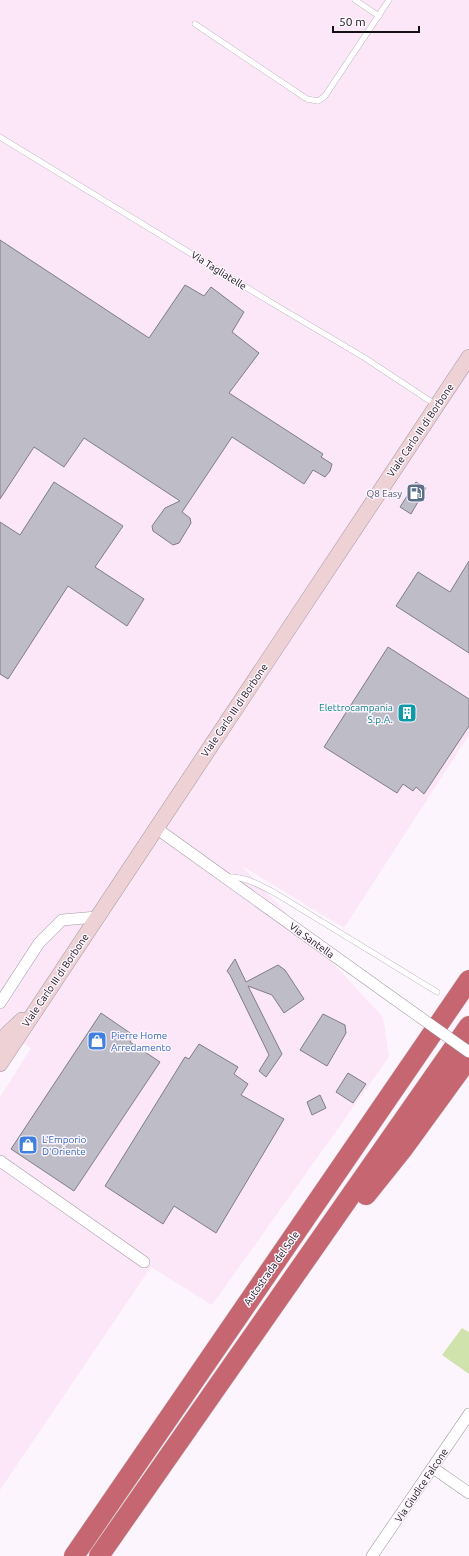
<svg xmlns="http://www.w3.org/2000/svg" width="469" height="1556" viewBox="0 0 469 1556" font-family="Ubuntu,sans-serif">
<rect width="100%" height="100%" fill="#fdf5fe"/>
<polygon fill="#fbe7f7" points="0,0 469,0 469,735 344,928 242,866 383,1017 389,1057 212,1305 151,1267 0,1490 0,1097 31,1048 0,1029"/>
<polygon fill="#d0e3ad" points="462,1328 469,1332 469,1374 442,1355"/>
<g fill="#bdbcc7" stroke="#7e7d86">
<polygon points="0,240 149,338 185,285 204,296 211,287 244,312 232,332 259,353 229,393 323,454 321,457 332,464 330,471 325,477 313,470 304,484 232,437 182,512 190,518 191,523 179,543 173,545 153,531 152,526 165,508 180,501 84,438 64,467 34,447 0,499"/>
<polygon points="54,482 123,526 95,567 144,599 127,626 68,586 8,679 0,674 0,522 20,535"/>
<polygon points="416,482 426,488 411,514 400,507"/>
<polygon points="469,561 469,653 396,606 418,572 450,592"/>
<polygon points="388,647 469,699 469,726 424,794 416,787 413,791 403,784 397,793 324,747"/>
<polygon points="235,959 246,982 278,965 285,970 304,999 284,1013 272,995 248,986 282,1054 266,1077 259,1071 269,1055 230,975 227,971"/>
<polygon points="101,1013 133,1035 130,1042 160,1062 74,1191 11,1149"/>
<polygon points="323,1014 345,1025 346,1033 327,1066 300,1050"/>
<polygon points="199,1044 238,1067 234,1074 248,1084 241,1095 284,1119 216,1233 174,1206 163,1224 105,1186 185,1057 189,1059"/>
<polygon points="348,1073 366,1084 353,1103 336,1092"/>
<polygon points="320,1095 326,1108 312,1115 307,1102"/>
</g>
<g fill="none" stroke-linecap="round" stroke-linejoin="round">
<defs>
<g id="lane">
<polyline points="355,0 379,16"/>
<polyline points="195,24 307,99 318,101 325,96 389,0"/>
<polyline points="0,137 272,303 365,358 436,405"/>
<path d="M227 877C245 876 259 885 275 893L437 992"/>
</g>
<g id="street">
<polyline points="156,828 393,998"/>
<polyline points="0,1003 39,943 62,920 97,917"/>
<polyline points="0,1161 144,1262"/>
<polyline points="433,1468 469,1493"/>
<polyline points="372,1556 469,1414"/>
</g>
<g id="secondary">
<polyline points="0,1043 8,1033 22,1020"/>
<polyline points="0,1064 469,357"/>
</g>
<g id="highway">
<polyline points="366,1195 402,1150 469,1058"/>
<polyline points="74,1556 469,980"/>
<polyline points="99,1556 469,1026"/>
</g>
</defs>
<use href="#lane" stroke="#a199a1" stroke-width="6"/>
<use href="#street" stroke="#a199a1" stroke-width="12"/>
<use href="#secondary" stroke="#a199a1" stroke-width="16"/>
<use href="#highway" stroke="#d5d4d5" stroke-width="21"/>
<use href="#lane" stroke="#fff" stroke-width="5.5"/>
<use href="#street" stroke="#fff" stroke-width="11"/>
<use href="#secondary" stroke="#eed1d4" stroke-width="15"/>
<use href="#highway" stroke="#c66670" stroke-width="20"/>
<defs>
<polyline id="street-bridge" points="393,998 469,1052"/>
</defs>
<use href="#street-bridge" stroke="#a199a1" stroke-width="12" stroke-linecap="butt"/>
<use href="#street-bridge" stroke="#fff" stroke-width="11"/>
</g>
<defs>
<symbol id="fuel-square" viewBox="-11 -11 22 22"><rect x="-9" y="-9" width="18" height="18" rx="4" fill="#5c6f8a" stroke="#fdf5fe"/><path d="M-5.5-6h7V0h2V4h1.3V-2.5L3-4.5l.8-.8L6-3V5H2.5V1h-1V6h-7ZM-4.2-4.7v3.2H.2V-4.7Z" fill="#fff"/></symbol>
<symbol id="building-square" viewBox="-11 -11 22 22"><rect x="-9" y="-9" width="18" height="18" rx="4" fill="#0f9aa8" stroke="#fdf5fe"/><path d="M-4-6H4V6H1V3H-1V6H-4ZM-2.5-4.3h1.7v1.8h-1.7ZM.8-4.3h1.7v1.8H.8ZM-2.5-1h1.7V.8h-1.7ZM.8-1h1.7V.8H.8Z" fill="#fff"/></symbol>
<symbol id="shop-square" viewBox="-11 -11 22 22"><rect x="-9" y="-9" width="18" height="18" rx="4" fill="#3f7fe0" stroke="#fdf5fe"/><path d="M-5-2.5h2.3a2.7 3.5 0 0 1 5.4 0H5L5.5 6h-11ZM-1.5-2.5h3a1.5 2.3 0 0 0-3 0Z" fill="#fff"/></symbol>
</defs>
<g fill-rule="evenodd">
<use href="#fuel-square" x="405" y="482" width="22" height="22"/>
<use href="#building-square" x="396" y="702" width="22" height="22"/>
<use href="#shop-square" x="86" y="1030" width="22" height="22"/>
<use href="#shop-square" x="17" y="1134" width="22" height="22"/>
</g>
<g text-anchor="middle" stroke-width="3" stroke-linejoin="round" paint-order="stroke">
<g font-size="10" fill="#151215" stroke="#fdf5fe">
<text transform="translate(219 270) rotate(32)" y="4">Via Tagliatelle</text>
<text transform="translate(420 430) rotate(-56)" y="4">Viale Carlo III di Borbone</text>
<text transform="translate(234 710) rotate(-56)" y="4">Viale Carlo III di Borbone</text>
<text transform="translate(312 940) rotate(36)" y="4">Via Santella</text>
<text transform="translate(55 980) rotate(-56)" y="4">Viale Carlo III di Borbone</text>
<text transform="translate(271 1268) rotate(-55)" y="4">Autostrada del Sole</text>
<text transform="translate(421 1485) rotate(-56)" y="4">Via Giudice Falcone</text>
</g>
<g font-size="10" fill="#4e5e75" stroke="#fdf5fe" text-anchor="end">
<text x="402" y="497">Q8 Easy</text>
</g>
<g font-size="10" fill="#0d838f" stroke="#fdf5fe" text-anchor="end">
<text x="393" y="711">Elettrocampania<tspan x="393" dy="12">S.p.A.</tspan></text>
</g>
<g font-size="10" fill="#366cbe" stroke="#fdf5fe" text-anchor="start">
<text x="111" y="1039">Pierre Home<tspan x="111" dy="12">Arredamento</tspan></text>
<text x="42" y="1143">L'Emporio<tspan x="42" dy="12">D'Oriente</tspan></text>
</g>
</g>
<path d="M333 26v6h86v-6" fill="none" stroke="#151215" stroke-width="2"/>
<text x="339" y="26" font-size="12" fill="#151215" stroke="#fdf5fe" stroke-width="3" paint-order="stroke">50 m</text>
</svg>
